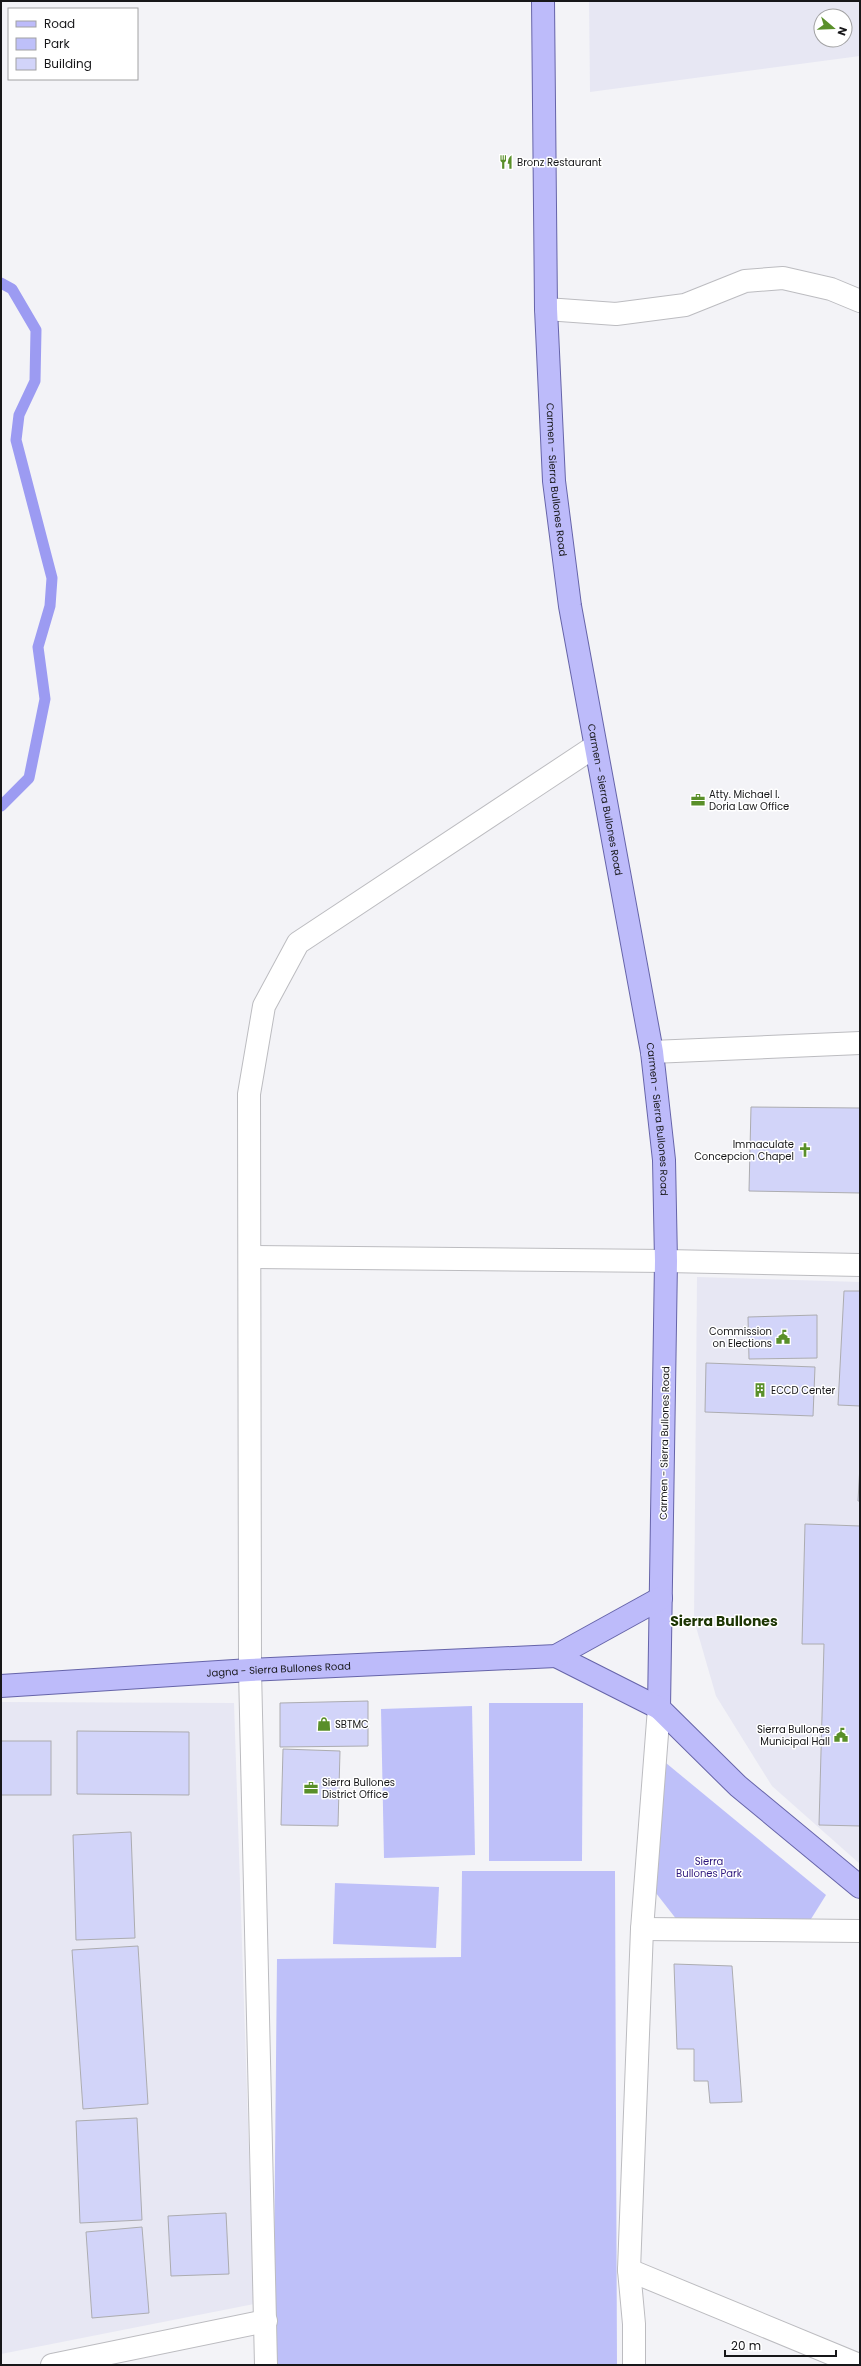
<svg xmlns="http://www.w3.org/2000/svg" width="861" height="2366" viewBox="0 0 861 2366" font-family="Poppins,sans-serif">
<rect width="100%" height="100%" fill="#f3f3f7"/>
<g fill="#e7e7f3" fill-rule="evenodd">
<path d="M589 1H860V56L590 92ZM821 16H845V40H821Z"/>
<polygon points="697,1277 860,1282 860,1864 772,1786 716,1696 694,1620"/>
<polygon points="1,1702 234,1703 254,2304 1,2354"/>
</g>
<g fill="#bec0f9">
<polygon points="489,1703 583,1703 582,1861 489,1861"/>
<polygon points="472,1706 475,1855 384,1858 381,1709"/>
<polygon points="666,1763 826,1895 811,1919 677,1920 652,1888"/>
<polygon points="462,1871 615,1871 617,2365 273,2365 277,1959 461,1957"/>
<polygon points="335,1883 439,1887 436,1948 333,1944"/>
</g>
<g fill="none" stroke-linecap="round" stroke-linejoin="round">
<polyline stroke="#9c9bf2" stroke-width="11" points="1,283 12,289 36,330 35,381 19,415 16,440 52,578 50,606 38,647 45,699 29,778 1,806"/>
</g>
<g fill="#d2d4f9" stroke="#acacb0">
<polygon points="751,1107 860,1108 860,1193 749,1191"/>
<polygon points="844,1291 860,1291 860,1406 838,1405"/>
<polygon points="817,1315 817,1358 749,1359 748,1317"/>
<polygon points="706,1363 815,1367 813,1416 705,1412"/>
<polygon points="860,1465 860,1501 858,1501"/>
<polygon points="805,1524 860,1526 860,1826 819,1825 824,1644 802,1644"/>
<polygon points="368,1701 368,1746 280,1747 280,1703"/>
<polygon points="77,1731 189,1732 189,1795 77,1794"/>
<rect x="1" y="1741" width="50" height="54"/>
<polygon points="283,1749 340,1751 338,1826 281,1825"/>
<polygon points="131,1832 135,1938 76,1940 73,1835"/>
<polygon points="138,1946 148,2104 83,2109 72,1950"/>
<polygon points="674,1964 732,1966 742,2102 710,2103 708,2081 694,2081 694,2049 677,2049"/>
<polygon points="137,2118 142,2220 80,2223 76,2121"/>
<polygon points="226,2213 229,2274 171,2276 168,2216"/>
<polygon points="142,2227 149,2313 92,2318 86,2232"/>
</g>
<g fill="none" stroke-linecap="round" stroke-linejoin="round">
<defs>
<g id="minor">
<polyline points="546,309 616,314 685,305 745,281 783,278 831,289 860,301"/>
<polyline points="652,1052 860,1043"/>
<polyline points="250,1257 666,1261 860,1265"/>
<polyline points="642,1929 860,1931"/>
<polyline points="629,2270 859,2365"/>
<polyline points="52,2365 266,2321"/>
<polyline points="266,2365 250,1670 249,1094 264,1006 298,943 594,747"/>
<polyline points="634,2365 634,2324 629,2270 642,1929 659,1708"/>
</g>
<g id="major">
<path id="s1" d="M543 1 546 309 554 481 570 606 652 1052 664 1160 666 1261 659 1708"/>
<polyline points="556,1656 659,1708 738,1786 860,1887"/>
<path id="s2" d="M1 1686 250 1670 556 1656 661 1598"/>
</g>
</defs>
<use href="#minor" stroke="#bcbcc0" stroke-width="24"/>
<use href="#major" stroke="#6664a9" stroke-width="24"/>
<use href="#minor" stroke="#fff" stroke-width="22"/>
<use href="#major" stroke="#bdbbfa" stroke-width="22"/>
</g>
<defs>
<symbol id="restaurant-bare" viewBox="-9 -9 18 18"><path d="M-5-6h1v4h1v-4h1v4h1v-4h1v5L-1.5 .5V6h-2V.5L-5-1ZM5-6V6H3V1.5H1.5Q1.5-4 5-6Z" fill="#598f29" stroke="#fff" stroke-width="2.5" paint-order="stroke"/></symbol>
<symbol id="office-bare" viewBox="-9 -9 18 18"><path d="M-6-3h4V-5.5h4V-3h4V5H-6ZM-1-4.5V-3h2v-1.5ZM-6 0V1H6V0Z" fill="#598f29" stroke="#fff" stroke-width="2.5" paint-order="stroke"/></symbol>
<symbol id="church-bare" viewBox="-9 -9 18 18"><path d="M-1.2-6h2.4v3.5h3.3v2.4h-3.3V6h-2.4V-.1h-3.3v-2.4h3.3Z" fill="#598f29" stroke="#fff" stroke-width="2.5" paint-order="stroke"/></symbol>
<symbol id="civic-bare" viewBox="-9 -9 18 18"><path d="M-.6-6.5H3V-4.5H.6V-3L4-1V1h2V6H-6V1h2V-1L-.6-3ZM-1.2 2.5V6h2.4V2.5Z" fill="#598f29" stroke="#fff" stroke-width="2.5" paint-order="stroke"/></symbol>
<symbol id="building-bare" viewBox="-9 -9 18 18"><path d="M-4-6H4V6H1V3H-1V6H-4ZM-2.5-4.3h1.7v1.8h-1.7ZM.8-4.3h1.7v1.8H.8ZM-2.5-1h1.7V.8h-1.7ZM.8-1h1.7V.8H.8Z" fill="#598f29" stroke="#fff" stroke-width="2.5" paint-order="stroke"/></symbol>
<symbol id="shop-bare" viewBox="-9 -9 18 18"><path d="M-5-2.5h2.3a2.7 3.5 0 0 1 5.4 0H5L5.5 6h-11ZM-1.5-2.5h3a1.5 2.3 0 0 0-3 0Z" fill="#598f29" stroke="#fff" stroke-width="2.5" paint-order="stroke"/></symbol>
</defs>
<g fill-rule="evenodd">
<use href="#restaurant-bare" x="496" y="152" width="20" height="20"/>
<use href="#office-bare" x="688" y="790" width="20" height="20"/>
<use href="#church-bare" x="795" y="1140" width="20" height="20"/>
<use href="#civic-bare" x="773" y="1327" width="20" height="20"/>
<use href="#building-bare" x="750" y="1380" width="20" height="20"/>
<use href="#shop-bare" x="314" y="1714" width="20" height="20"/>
<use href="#civic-bare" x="831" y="1725" width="20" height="20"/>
<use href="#office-bare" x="301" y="1778" width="20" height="20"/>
</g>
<g text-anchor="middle" stroke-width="3" stroke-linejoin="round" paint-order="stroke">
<g font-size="10" fill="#171719" stroke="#fff" text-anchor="start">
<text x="517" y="166">Bronz Restaurant</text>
<text x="709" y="798">Atty. Michael I.<tspan x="709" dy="12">Doria Law Office</tspan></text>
<text x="794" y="1148" text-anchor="end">Immaculate<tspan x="794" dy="12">Concepcion Chapel</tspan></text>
<text x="772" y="1335" text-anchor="end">Commission<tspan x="772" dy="12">on Elections</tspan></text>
<text x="771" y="1394">ECCD Center</text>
<text x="335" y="1728">SBTMC</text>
<text x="830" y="1733" text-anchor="end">Sierra Bullones<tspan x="830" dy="12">Municipal Hall</tspan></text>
<text x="322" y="1786">Sierra Bullones<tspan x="322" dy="12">District Office</tspan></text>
</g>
<g font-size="10" fill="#171719" stroke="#fff">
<text dy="4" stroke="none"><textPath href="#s1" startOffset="479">Carmen - Sierra Bullones Road</textPath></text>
<text dy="4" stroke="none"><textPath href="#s1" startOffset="803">Carmen - Sierra Bullones Road</textPath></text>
<text dy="4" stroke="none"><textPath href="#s1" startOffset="1127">Carmen - Sierra Bullones Road</textPath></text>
<text transform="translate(664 1443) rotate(-89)" y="4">Carmen - Sierra Bullones Road</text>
<text dy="4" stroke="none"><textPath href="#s2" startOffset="278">Jagna - Sierra Bullones Road</textPath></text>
</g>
<g font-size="10" fill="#2f197d" stroke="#fff">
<text x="709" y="1865">Sierra<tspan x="709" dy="12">Bullones Park</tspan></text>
</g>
<g font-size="14" font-weight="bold" fill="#1c3503" stroke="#fff">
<text x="724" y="1626">Sierra Bullones</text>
</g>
</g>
<rect width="861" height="2366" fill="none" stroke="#171719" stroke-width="4"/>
<rect x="8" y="8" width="130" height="72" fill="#ffffff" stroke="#a2a2a3"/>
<rect x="16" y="21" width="20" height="6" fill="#bdbbfa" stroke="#a2a2a3"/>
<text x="44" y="28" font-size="12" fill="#171719">Road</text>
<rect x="16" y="38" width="20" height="12" fill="#bec0f9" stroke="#a2a2a3"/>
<text x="44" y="48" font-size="12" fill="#171719">Park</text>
<rect x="16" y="58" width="20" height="12" fill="#d2d4f9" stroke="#a2a2a3"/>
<text x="44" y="68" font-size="12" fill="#171719">Building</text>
<g transform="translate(833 28) rotate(109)"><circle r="19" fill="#ffffff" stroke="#a2a2a3"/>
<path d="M0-3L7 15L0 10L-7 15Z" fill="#598f29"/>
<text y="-6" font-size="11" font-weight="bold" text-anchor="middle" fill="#171719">N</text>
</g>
<path d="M725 2350v6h111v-6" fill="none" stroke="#171719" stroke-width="2"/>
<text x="731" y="2350" font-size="12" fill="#171719" stroke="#ffffff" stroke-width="3" paint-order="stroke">20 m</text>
</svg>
